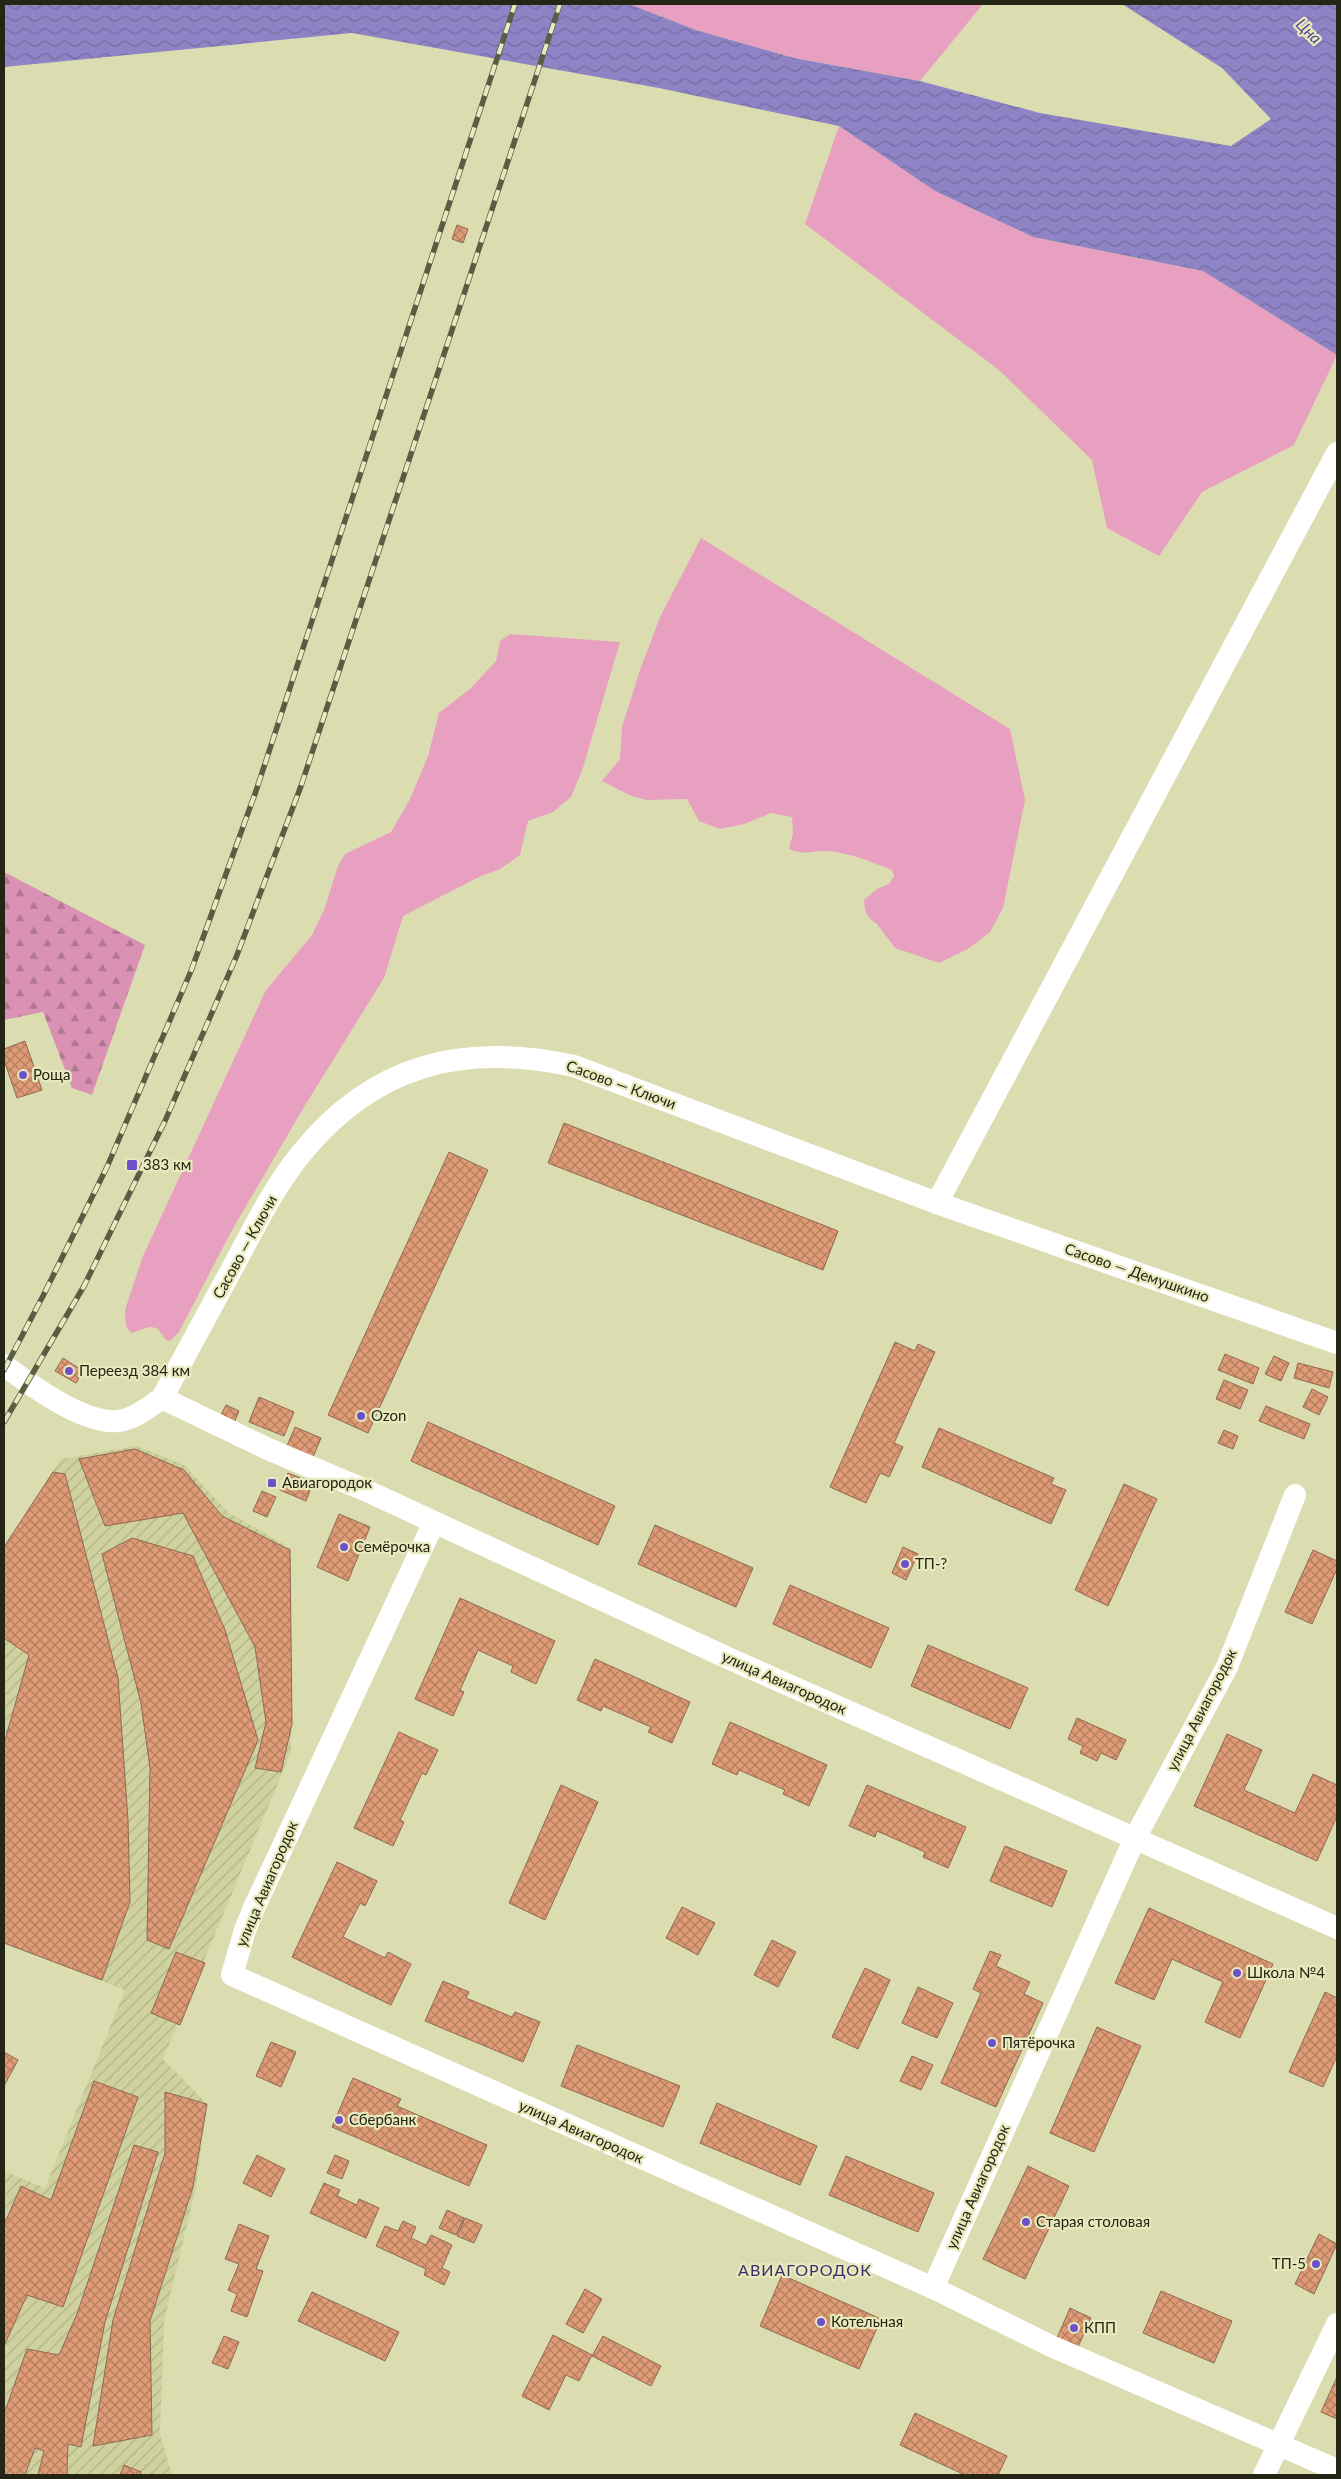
<svg xmlns="http://www.w3.org/2000/svg" width="1341" height="2479" viewBox="0 0 1341 2479" font-family="Lato,sans-serif">
<defs>
<pattern id="industrial-furrows" width="10" height="10" patternUnits="userSpaceOnUse" patternTransform="scale(1.25)"><rect width="10" height="10" fill="#cfd19e"/><path d="M-1 1l2-2M0 10L10 0M9 11l2-2" fill="none" stroke="#b2b387"/></pattern>
<pattern id="forest-firs" width="22" height="20" patternUnits="userSpaceOnUse" patternTransform="scale(1.25)"><rect width="22" height="20" fill="#da92b4"/><path d="M5 1l3.5 6h-7zM16 11l3.5 6h-7z" fill="#b17791"/></pattern>
<pattern id="water-waves" width="16" height="10" patternUnits="userSpaceOnUse" patternTransform="scale(1.25)"><rect width="16" height="10" fill="#8e84c5"/><path d="M0 5q4-4 8 0t8 0" fill="none" stroke="#746c9f"/></pattern>
<pattern id="building-cross-hatch" width="8" height="8" patternUnits="userSpaceOnUse" patternTransform="scale(1.25)"><rect width="8" height="8" fill="#de9b75"/><path d="M0 0l8 8M0 8l8-8" fill="none" stroke="#b47e5f"/></pattern>
</defs>
<rect width="100%" height="100%" fill="#dbddb1"/>
<polygon fill="url(#industrial-furrows)" points="136,1446 184,1465 228,1512 291,1549 291,1752 163,2059 207,2104 196,2187 164,2321 160,2434 172,2475 4,2475 4,2171 45,2188 125,1990 4,1943 4,1547 61,1459"/>
<g fill="#e8a0c1">
<polygon points="629,4 983,4 920,81 794,58 696,30"/>
<polygon points="839,126 935,191 1033,237 1203,271 1337,355 1294,445 1202,492 1159,556 1107,528 1092,460 999,370 805,224"/>
<path d="M701 538 1010 729 1025 800 1003 908 990 932 968 949 939 963 895 948 877 924 869 918 865 910 864 900 877 889 889 884 894 876 892 870C872 862 850 853 828 851 811 850 806 856 789 849L793 833 792 817 771 813 744 824 720 829 699 821 687 799 646 800 629 795 602 781 620 759 622 727 640 670 660 617Z"/>
<polygon points="510,634 620,642 582,771 571,797 553,812 528,821 520,855 500,869 479,877 403,916 384,978 304,1107 232,1230 179,1332 170,1341 166,1340 157,1328 149,1327 131,1333 126,1326 125,1310 143,1256 266,990 312,935 324,910 338,866 345,854 391,832 410,799 428,756 439,713 471,688 496,661 500,641"/>
</g>
<polygon fill="url(#forest-firs)" points="4,872 145,945 92,1095 72,1088 43,1012 4,1020"/>
<polygon fill="url(#water-waves)" points="4,4 629,4 696,30 794,58 920,81 1040,113 1231,146 1271,119 1222,68 1122,4 1337,4 1337,355 1203,271 1033,237 935,191 839,126 659,88 352,33 4,67"/>
<g fill="url(#building-cross-hatch)" stroke="#8f6954">
<polygon points="457,225 468,229 463,243 452,239"/>
<polygon points="25,1041 42,1090 17,1098 4,1060 4,1049"/>
<polygon points="564,1123 838,1231 823,1270 548,1163"/>
<polygon points="449,1152 488,1170 368,1433 328,1415"/>
<polygon points="895,1342 915,1351 918,1344 935,1352 894,1443 903,1447 889,1477 880,1473 866,1503 830,1487"/>
<polygon points="1225,1354 1259,1368 1253,1384 1218,1370"/>
<polygon points="1274,1356 1289,1363 1281,1381 1265,1374"/>
<polygon points="63,1358 83,1371 76,1383 55,1371"/>
<polygon points="1298,1363 1333,1372 1329,1388 1294,1378"/>
<polygon points="1224,1380 1248,1390 1240,1409 1216,1399"/>
<polygon points="1312,1389 1328,1397 1319,1415 1303,1407"/>
<polygon points="259,1397 294,1412 284,1436 249,1422"/>
<polygon points="226,1405 239,1411 234,1423 220,1417"/>
<polygon points="1266,1406 1310,1424 1304,1439 1259,1421"/>
<polygon points="428,1422 615,1506 598,1545 411,1461"/>
<polygon points="295,1427 321,1438 313,1457 287,1446"/>
<polygon points="939,1428 1054,1478 1051,1484 1066,1490 1051,1524 922,1467"/>
<polygon points="1224,1430 1238,1436 1233,1449 1218,1443"/>
<polygon points="135,1449 184,1470 222,1516 290,1550 292,1724 281,1772 255,1768 266,1722 255,1647 183,1513 105,1526 79,1459"/>
<polygon points="53,1472 65,1474 118,1678 128,1820 130,1902 102,1980 4,1943 4,1744 29,1655 4,1638 4,1547"/>
<polygon points="288,1473 313,1483 306,1501 280,1490"/>
<polygon points="1124,1484 1157,1499 1108,1606 1075,1590"/>
<polygon points="262,1491 276,1497 267,1517 253,1511"/>
<polygon points="339,1514 370,1527 348,1581 317,1567"/>
<polygon points="655,1525 753,1568 736,1607 638,1564"/>
<polygon points="132,1538 193,1556 225,1630 258,1740 169,1949 147,1940 150,1768 141,1703 102,1554"/>
<polygon points="903,1547 918,1554 906,1580 892,1573"/>
<polygon points="1313,1550 1337,1561 1337,1569 1312,1624 1285,1612"/>
<polygon points="790,1585 889,1628 871,1668 773,1624"/>
<polygon points="460,1598 555,1641 536,1684 511,1672 513,1666 478,1650 460,1690 464,1692 453,1716 415,1699"/>
<polygon points="928,1645 1028,1688 1010,1729 911,1686"/>
<polygon points="595,1659 690,1702 672,1743 648,1732 651,1727 603,1706 601,1711 577,1700"/>
<polygon points="1077,1718 1126,1740 1116,1760 1101,1753 1097,1761 1080,1753 1083,1746 1068,1739"/>
<polygon points="730,1722 827,1765 809,1806 783,1794 785,1790 739,1770 737,1775 712,1764"/>
<polygon points="399,1732 438,1750 426,1775 422,1773 400,1820 404,1822 393,1846 354,1828"/>
<polygon points="1227,1734 1262,1750 1244,1790 1295,1813 1313,1774 1337,1785 1337,1816 1317,1861 1194,1806"/>
<polygon points="561,1785 598,1802 545,1920 509,1903"/>
<polygon points="867,1785 966,1827 948,1868 923,1857 925,1852 877,1831 875,1837 849,1826"/>
<polygon points="1005,1846 1067,1871 1052,1907 990,1881"/>
<polygon points="337,1862 377,1881 365,1906 360,1903 343,1937 385,1958 388,1952 411,1964 391,2005 292,1957"/>
<polygon points="682,1907 715,1923 698,1955 666,1938"/>
<polygon points="1149,1908 1273,1964 1240,2038 1205,2022 1223,1982 1172,1959 1154,2000 1115,1983"/>
<polygon points="772,1940 796,1952 778,1987 754,1975"/>
<polygon points="990,1951 1001,1955 996,1966 1030,1982 1024,1994 1043,2003 996,2107 941,2083 981,1993 973,1989"/>
<polygon points="176,1952 205,1963 180,2025 151,2013"/>
<polygon points="865,1968 890,1980 858,2049 832,2037"/>
<polygon points="443,1981 469,1992 466,1998 512,2017 515,2012 540,2022 523,2062 425,2021"/>
<polygon points="918,1987 953,2003 937,2038 902,2023"/>
<polygon points="1325,1992 1337,1998 1337,2056 1323,2087 1289,2072"/>
<polygon points="1097,2027 1141,2046 1094,2152 1050,2133"/>
<polygon points="271,2042 296,2052 281,2087 256,2076"/>
<polygon points="577,2045 680,2086 663,2127 561,2086"/>
<polygon points="4,2052 18,2060 4,2086"/>
<polygon points="912,2056 933,2065 921,2090 900,2081"/>
<polygon points="353,2078 401,2099 397,2106 487,2145 469,2186 332,2127"/>
<polygon points="94,2081 138,2097 63,2307 27,2295 4,2346 4,2225 21,2186 51,2200"/>
<polygon points="165,2092 207,2104 193,2187 150,2321 152,2435 93,2446 113,2320 165,2153"/>
<polygon points="717,2103 817,2146 800,2185 700,2143"/>
<polygon points="134,2145 158,2152 105,2322 81,2447 68,2444 67,2475 38,2475 44,2451 35,2448 25,2475 4,2475 4,2414 27,2349 59,2355 77,2314"/>
<polygon points="257,2155 285,2169 271,2197 243,2183"/>
<polygon points="335,2155 349,2161 342,2179 327,2173"/>
<polygon points="846,2156 934,2193 918,2232 829,2195"/>
<polygon points="1028,2166 1069,2186 1025,2279 983,2259"/>
<polygon points="324,2183 340,2190 337,2196 357,2205 359,2199 379,2208 366,2238 310,2213"/>
<polygon points="447,2210 464,2218 456,2235 439,2228"/>
<polygon points="465,2218 482,2225 474,2243 457,2236"/>
<polygon points="403,2221 416,2227 411,2238 426,2245 431,2235 452,2245 442,2268 450,2272 444,2285 424,2275 426,2269 376,2246 385,2226 398,2231"/>
<polygon points="239,2224 269,2236 256,2269 263,2271 247,2317 231,2311 237,2294 228,2290 239,2264 225,2259"/>
<polygon points="1319,2234 1337,2244 1314,2294 1295,2284"/>
<polygon points="782,2275 881,2319 859,2369 760,2326"/>
<polygon points="585,2289 602,2299 583,2333 566,2324"/>
<polygon points="1161,2291 1232,2321 1214,2363 1143,2333"/>
<polygon points="312,2292 399,2332 385,2361 298,2321"/>
<polygon points="1070,2308 1091,2318 1078,2347 1057,2338"/>
<polygon points="553,2335 592,2355 579,2381 566,2375 549,2410 522,2396"/>
<polygon points="224,2336 239,2342 228,2369 212,2363"/>
<polygon points="603,2336 661,2366 651,2386 592,2356"/>
<polygon points="1337,2377 1337,2419 1321,2412"/>
<polygon points="915,2413 1007,2456 998,2475 965,2475 900,2445"/>
<polygon points="124,2465 141,2472 140,2475 120,2475"/>
</g>
<g fill="none" stroke-linecap="round" stroke-linejoin="round">
<g stroke="#fff" stroke-width="22">
<polyline points="937,1203 1337,453"/>
<path d="M4 1365C30 1385 83 1424 118 1421 135 1419 149 1407 162 1398 186 1354 210 1309 234 1265 254 1228 274 1187 300 1155 373 1064 463 1042 574 1066L937 1203 1337 1343"/>
<polyline points="162,1398 268,1449 365,1490 434,1522 254,1908 245,1930 232,1975 933,2288 1051,2346 1337,2470"/>
<polyline points="434,1522 730,1659 1337,1928"/>
<polyline points="933,2288 1135,1838 1227,1667 1295,1495"/>
<polyline points="1264,2475 1337,2324"/>
</g>
<defs>
<g id="rail">
<polyline points="4,1370 43,1296 107,1167 191,971 256,791 515,4"/>
<polyline points="4,1422 84,1286 165,1121 237,955 301,786 560,4"/>
</g>
</defs>
<use href="#rail" stroke="#5a5c43" stroke-width="5.5"/>
<use href="#rail" stroke="#e8eabe" stroke-width="4" stroke-dasharray="11" stroke-linecap="butt"/>
</g>
<g fill="#6d50c9" stroke="#e8eabe" stroke-width="2">
<circle cx="23" cy="1075" r="5"/>
<rect x="126" y="1159" width="12" height="12" rx="2.5"/>
<circle cx="69" cy="1371" r="5"/>
<circle cx="361" cy="1416" r="5"/>
<rect x="267" y="1478" width="10" height="10" rx="2.5"/>
<circle cx="344" cy="1547" r="5"/>
<circle cx="905" cy="1564" r="5"/>
<circle cx="1237" cy="1973" r="5"/>
<circle cx="992" cy="2043" r="5"/>
<circle cx="339" cy="2120" r="5"/>
<circle cx="1026" cy="2222" r="5"/>
<circle cx="1316" cy="2264" r="5"/>
<circle cx="821" cy="2322" r="5"/>
<circle cx="1074" cy="2328" r="5"/>
</g>
<g text-anchor="middle" stroke-width="4.5" stroke-linejoin="round" paint-order="stroke">
<g font-size="15" fill="#242514" stroke="#e8eabe" text-anchor="start">
<text x="33" y="1080">Роща</text>
<text x="143" y="1170">383 км</text>
<text x="79" y="1376">Переезд 384 км</text>
<text x="371" y="1421">Ozon</text>
<text x="282" y="1488">Авиагородок</text>
<text x="354" y="1552">Семёрочка</text>
<text x="915" y="1569">ТП-?</text>
<text x="1247" y="1978">Школа №4</text>
<text x="1002" y="2048">Пятёрочка</text>
<text x="349" y="2125">Сбербанк</text>
<text x="1036" y="2227">Старая столовая</text>
<text x="1306" y="2269" text-anchor="end">ТП-5</text>
<text x="831" y="2327">Котельная</text>
<text x="1084" y="2333">КПП</text>
</g>
<g font-size="15" fill="#242514" stroke="#e8eabe">
<text transform="translate(621 1085) rotate(20)" y="5">Сасово — Ключи</text>
<text transform="translate(245 1247) rotate(-61)" y="5">Сасово — Ключи</text>
<text transform="translate(1137 1273) rotate(19)" y="5">Сасово — Демушкино</text>
<text transform="translate(784 1683) rotate(24)" y="5">улица Авиагородок</text>
<text transform="translate(1202 1710) rotate(-63)" y="5">улица Авиагородок</text>
<text transform="translate(267 1884) rotate(-67)" y="5">улица Авиагородок</text>
<text transform="translate(581 2132) rotate(24)" y="5">улица Авиагородок</text>
<text transform="translate(978 2187) rotate(-66)" y="5">улица Авиагородок</text>
</g>
<g font-size="16" font-style="italic" fill="#564696" stroke="#e8eabe">
<text transform="translate(1309 31) rotate(44)" y="6">Цна</text>
</g>
<g font-size="16" letter-spacing="1" fill="#3b2e6a" stroke="#e8eabe">
<text x="805" y="2276">АВИАГОРОДОК</text>
</g>
</g>
<rect width="1341" height="2479" fill="none" stroke="#242514" stroke-width="10"/>
</svg>
